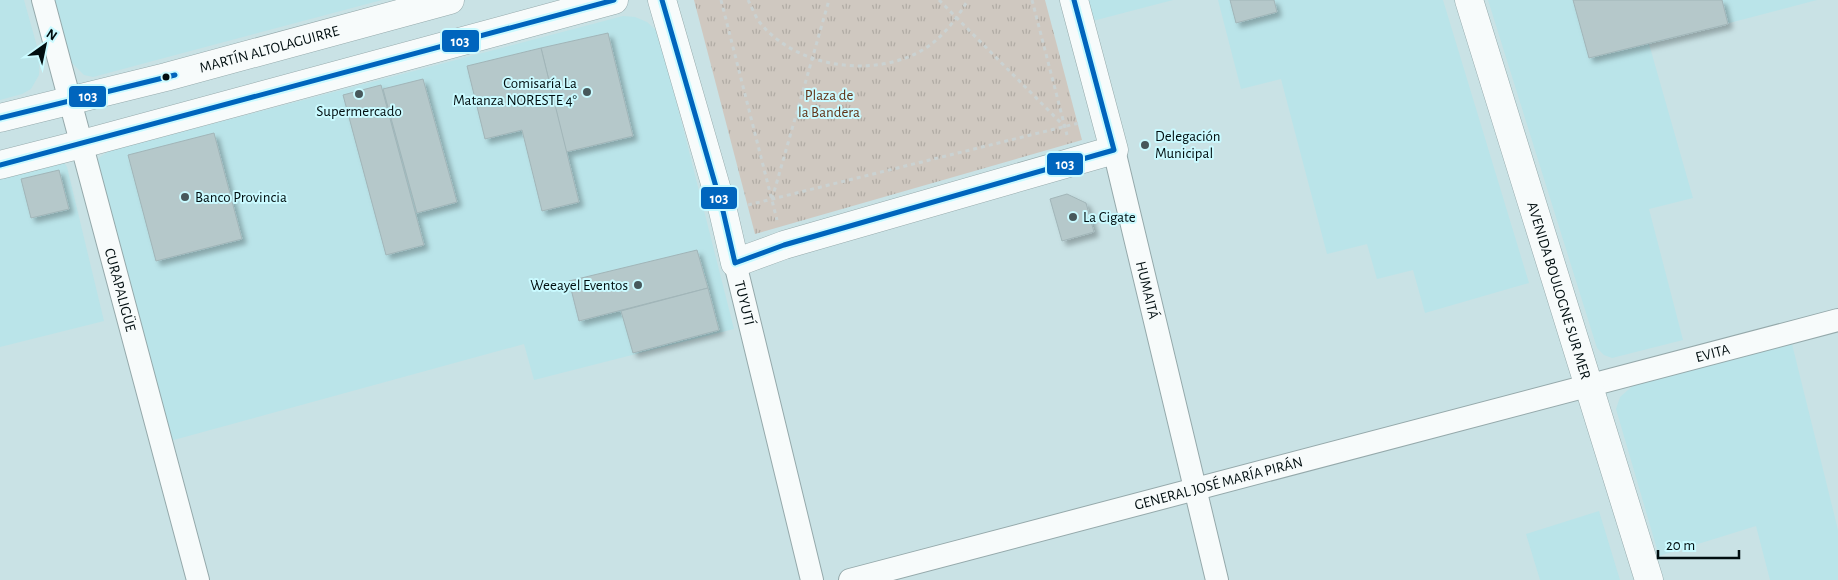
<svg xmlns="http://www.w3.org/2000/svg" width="1838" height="580" viewBox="0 0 1838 580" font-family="'Alegreya Sans',sans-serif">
<defs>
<pattern id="park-tufts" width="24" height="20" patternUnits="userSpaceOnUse" patternTransform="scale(1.25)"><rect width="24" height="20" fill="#cfc8c0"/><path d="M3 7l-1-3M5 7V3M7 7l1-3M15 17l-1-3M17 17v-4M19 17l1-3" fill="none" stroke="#b0aba4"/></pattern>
<filter id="shadow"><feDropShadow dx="4.5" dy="4.5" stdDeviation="2.5" flood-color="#0004"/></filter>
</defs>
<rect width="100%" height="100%" fill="#c9e2e5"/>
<g fill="#bae4e9">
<polygon points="0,0 24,0 40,57 39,75 31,89 22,94 0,100"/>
<polygon points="51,0 382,0 93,77 84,75 66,57"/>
<polygon points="1079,0 1173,0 1085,23"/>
<polygon points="1218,0 1443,0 1529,283 1425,313 1413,270 1377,279 1367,244 1327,254 1281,79 1241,89"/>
<polygon points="1488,0 1817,0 1649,44 1693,198 1649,209 1683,340 1612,358 1604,355 1597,348"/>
<polygon points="623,16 635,17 647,22 659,33 734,329 534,380 524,344 170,441 96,162 100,157 109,151"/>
<polygon points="63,161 67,167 104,321 0,347 0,172"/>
<polygon points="1791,340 1838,530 1838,580 1770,580 1756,526 1659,556 1616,409 1620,397 1637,382"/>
<polygon points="1599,511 1620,580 1540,580 1526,534"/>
</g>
<polygon fill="url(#park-tufts)" points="694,0 1045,0 1082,140 755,234"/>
<g fill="#b5c8ca" stroke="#a1b5b8" filter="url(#shadow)">
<polygon points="1230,0 1274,0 1277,12 1236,23"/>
<polygon points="1573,0 1722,0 1728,24 1589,58"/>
<polygon points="608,33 633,136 566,152 541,48"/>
<polygon points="541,48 579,202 542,211 522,130 485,139 467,66"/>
<polygon points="423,79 457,202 417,213 383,89"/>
<polygon points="381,85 424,245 386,255 343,95"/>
<polygon points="214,133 242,239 156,261 128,155"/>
<polygon points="59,170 69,209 31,218 21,179"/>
<polygon points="1067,194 1086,203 1094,232 1062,241 1050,199"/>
<polygon points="697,250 708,288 579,321 569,281"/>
<polygon points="708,288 719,330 633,353 621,311"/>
</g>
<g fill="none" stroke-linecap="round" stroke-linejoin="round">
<defs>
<g id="minor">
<path id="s1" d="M43 0 198 580"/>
<path id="s2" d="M1114 150 1217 580"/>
<path id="s3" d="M735 263 812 580"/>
<path id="s4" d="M850 580 1838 320"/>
</g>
<g id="tertiary">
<polyline points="662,0 723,211 735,263 784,245 1114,150 1074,0"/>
<path id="s5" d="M0 118 166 77 450 0"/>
<polyline points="0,165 82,144 614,0"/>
</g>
<g id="secondary">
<path id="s6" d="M1469 0 1649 580"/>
</g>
</defs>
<use href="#minor" stroke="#95a9ab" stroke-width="24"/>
<use href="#tertiary" stroke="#95a9ab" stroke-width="29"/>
<use href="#secondary" stroke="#95a9ab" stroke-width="29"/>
<g stroke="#cad2d2" stroke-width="3" stroke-dasharray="4 4" stroke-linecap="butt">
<polyline points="721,0 777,220"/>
<path d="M748 0C752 7 755 17 761 24 797 67 870 78 919 52 940 41 956 20 968 0"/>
<polyline points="939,0 1065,127"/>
<polyline points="1032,0 1067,135"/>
<polyline points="772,199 829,0"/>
<polyline points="748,205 1079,123"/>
</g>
<use href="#minor" stroke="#f7fbfb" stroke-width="22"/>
<use href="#tertiary" stroke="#f7fbfb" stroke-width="28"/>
<use href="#secondary" stroke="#f7fbfb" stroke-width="28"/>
<defs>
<g id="bus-1">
<polyline points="662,0 723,211 735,263 784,245 1114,150 1074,0"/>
<polyline points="0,118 175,75"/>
<polyline points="0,165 614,0"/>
</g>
</defs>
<use href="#bus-1" stroke="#cafaff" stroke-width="9"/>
<use href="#bus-1" stroke="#0065bd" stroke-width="5"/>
</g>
<circle fill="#010e10" stroke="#cafaff" stroke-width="2" cx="166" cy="77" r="4.5"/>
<g fill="#47585b" stroke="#cafaff" stroke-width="2">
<circle cx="587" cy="92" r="5"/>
<circle cx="359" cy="94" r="5"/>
<circle cx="1145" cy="145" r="5"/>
<circle cx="185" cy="197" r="5"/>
<circle cx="1073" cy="217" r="5"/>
<circle cx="638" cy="285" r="5"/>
</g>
<g text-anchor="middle" stroke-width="4" stroke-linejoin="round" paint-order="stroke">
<g font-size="15" fill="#010e10" stroke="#cafaff">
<text dy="5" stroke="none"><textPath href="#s5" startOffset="278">MARTÍN ALTOLAGUIRRE</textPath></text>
<text dy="5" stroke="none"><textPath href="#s1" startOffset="300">CURAPALIGÜE</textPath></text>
<text dy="5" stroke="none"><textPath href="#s2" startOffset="144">HUMAITÁ</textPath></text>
<text dy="5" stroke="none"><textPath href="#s6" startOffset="304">AVENIDA BOULOGNE SUR MER</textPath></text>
<text dy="5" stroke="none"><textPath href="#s3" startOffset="41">TUYUTÍ</textPath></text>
<text dy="5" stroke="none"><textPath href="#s4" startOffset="892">EVITA</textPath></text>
<text dy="5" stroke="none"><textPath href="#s4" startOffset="381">GENERAL JOSÉ MARÍA PIRÁN</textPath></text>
</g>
<g font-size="15" fill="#010e10" stroke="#cafaff" text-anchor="start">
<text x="577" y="88" text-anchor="end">Comisaría La<tspan x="577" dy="17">Matanza NORESTE 4°</tspan></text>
<text x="359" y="116" text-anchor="middle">Supermercado</text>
<text x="1155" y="141">Delegación<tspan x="1155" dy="17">Municipal</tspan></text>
<text x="195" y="202">Banco Provincia</text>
<text x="1083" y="222">La Cigate</text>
<text x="628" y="290" text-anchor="end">Weeayel Eventos</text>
</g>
<g font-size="15" fill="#62351a" stroke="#cafaff">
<text x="829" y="100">Plaza de<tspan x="829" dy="17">la Bandera</tspan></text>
</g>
</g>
<g stroke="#cafaff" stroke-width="2">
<rect x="441" y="29" width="39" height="24" rx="5" fill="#0065bd"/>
<rect x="68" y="85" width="39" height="23" rx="5" fill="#0065bd"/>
<rect x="1046" y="152" width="38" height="24" rx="5" fill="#0065bd"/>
<rect x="700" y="186" width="38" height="24" rx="5" fill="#0065bd"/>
</g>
<g font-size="14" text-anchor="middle" font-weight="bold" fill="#fff">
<text x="460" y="46">103</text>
<text x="88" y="101">103</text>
<text x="1065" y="169">103</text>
<text x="719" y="203">103</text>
</g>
<g transform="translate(45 45) rotate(33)" stroke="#cafaff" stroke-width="4" paint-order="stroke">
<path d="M0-4L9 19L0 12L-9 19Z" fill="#010e10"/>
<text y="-8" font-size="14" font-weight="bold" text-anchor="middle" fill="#010e10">N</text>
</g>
<path d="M1658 550v8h81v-8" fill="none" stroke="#010e10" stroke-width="2.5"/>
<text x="1666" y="550" font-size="15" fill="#010e10" stroke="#cafaff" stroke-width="4" paint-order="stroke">20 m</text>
</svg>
